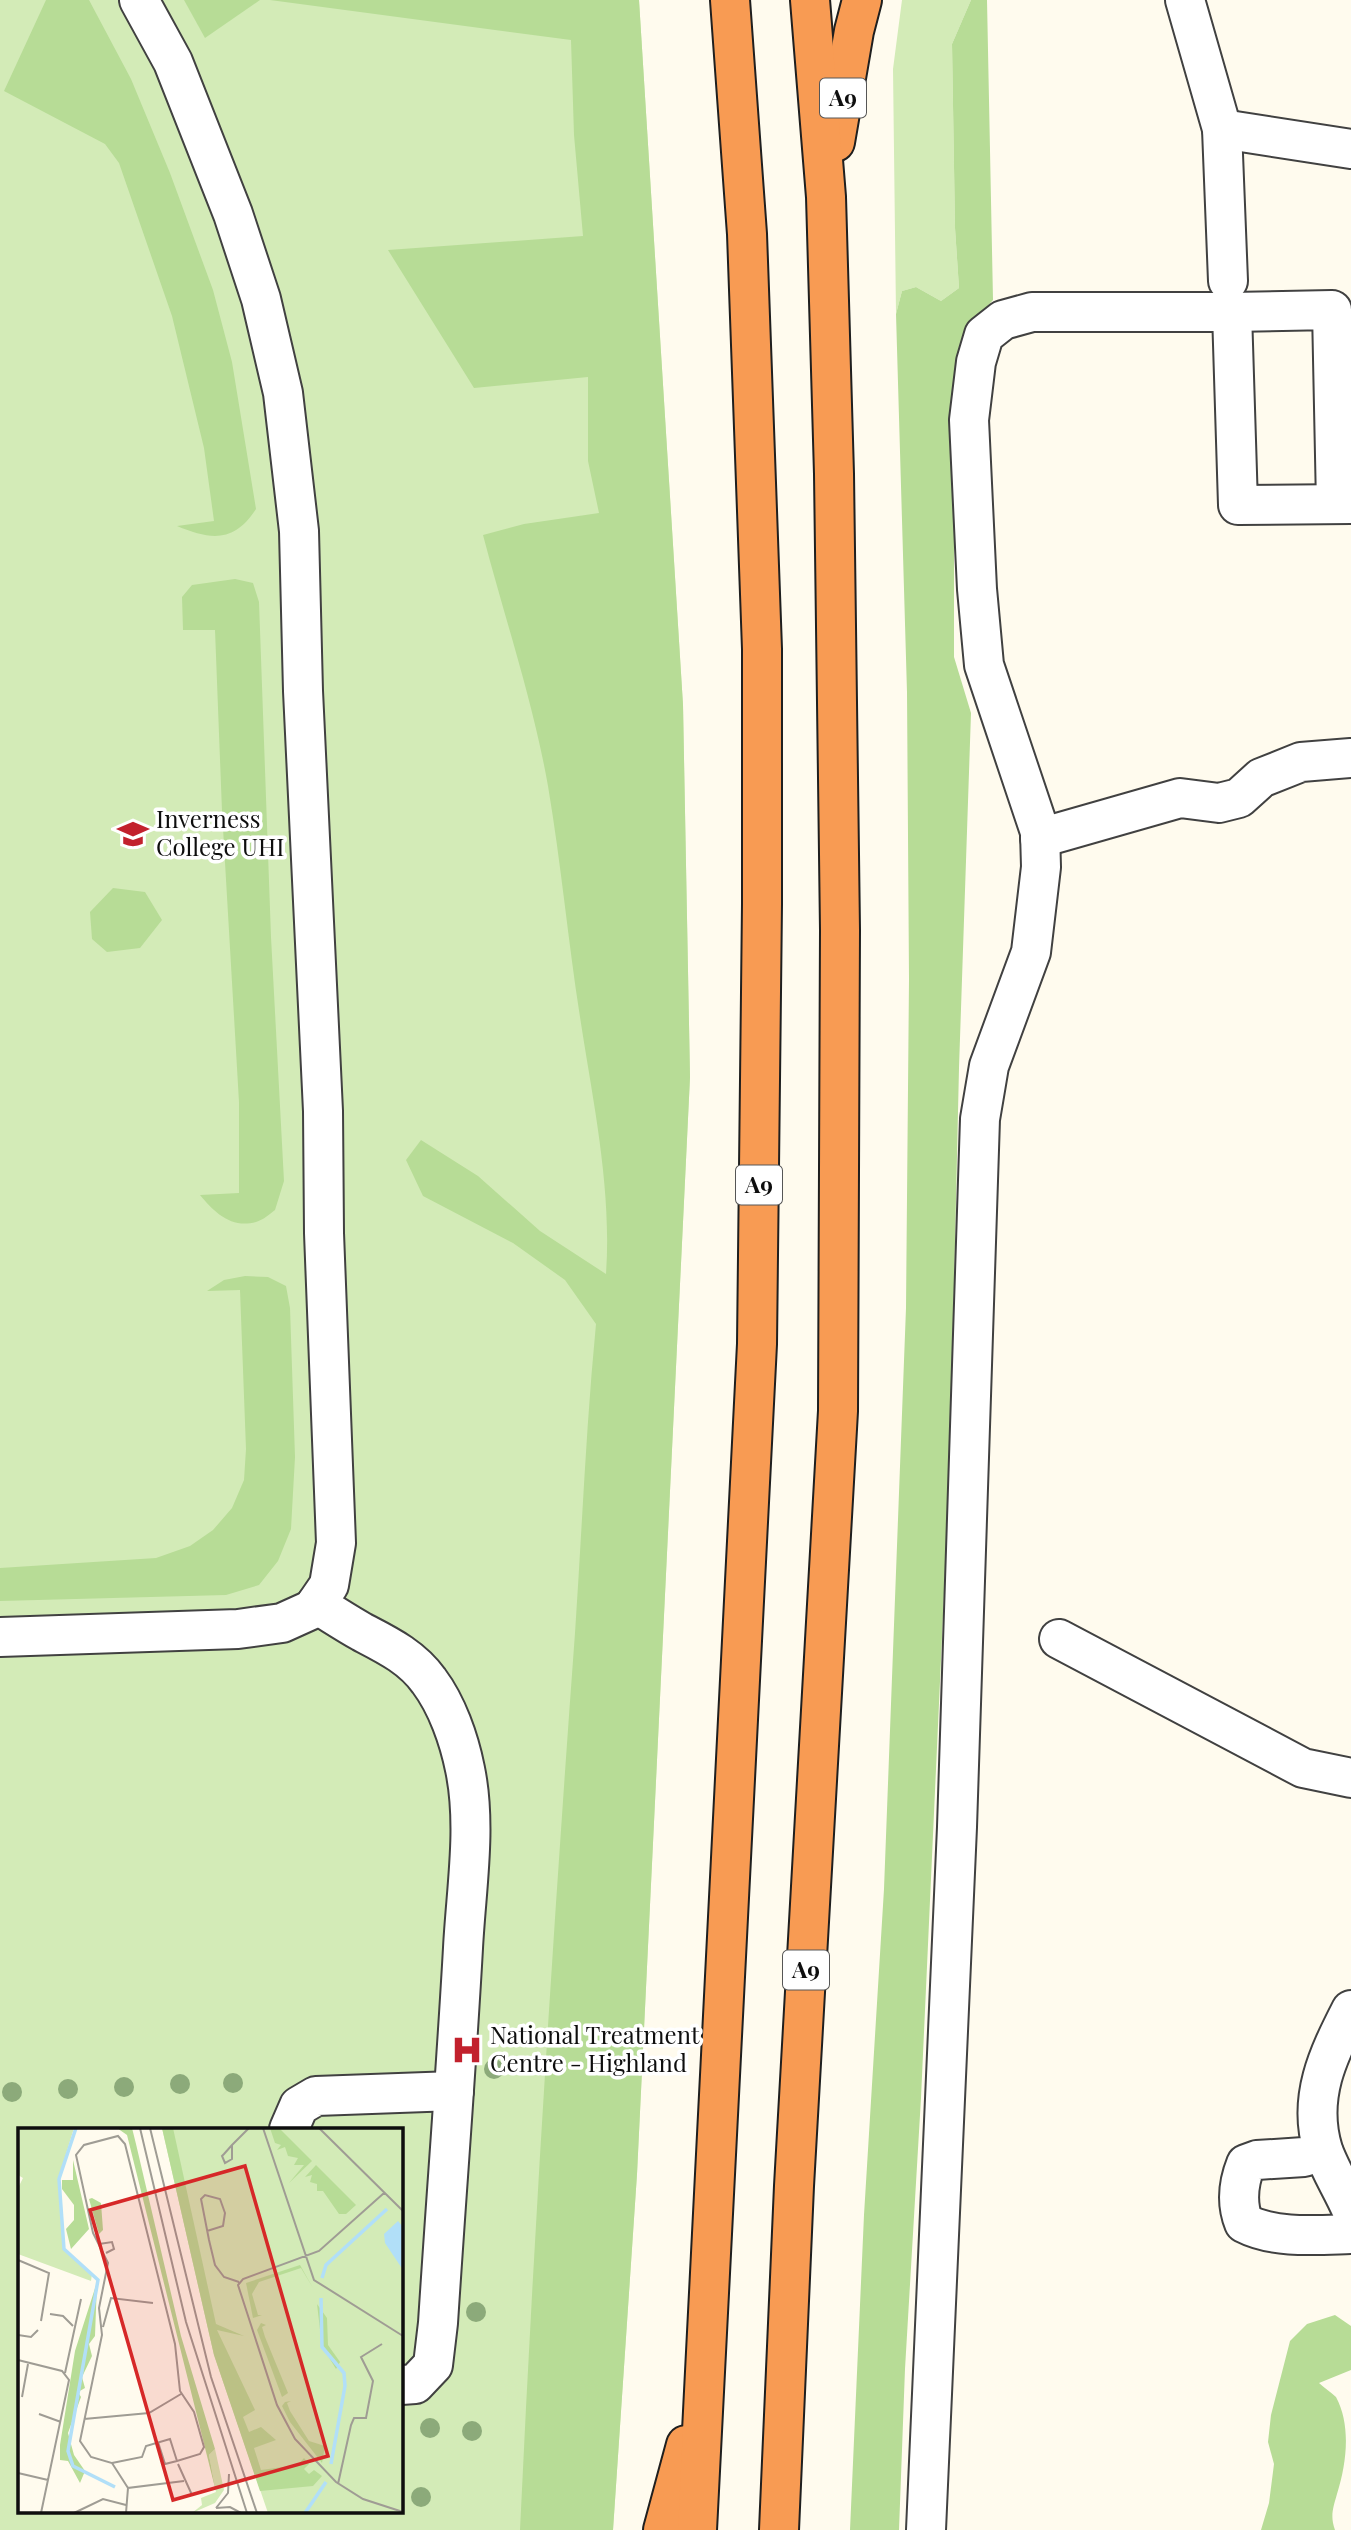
<svg xmlns="http://www.w3.org/2000/svg" width="1351" height="2530" viewBox="0 0 1351 2530" font-family="'Playfair Display',serif">
<rect width="100%" height="100%" fill="#fffbee"/>
<g fill="#d3ebb7" fill-rule="evenodd">
<path d="M0 0H639L683 705 690 1077 637 2174 613 2530H0ZM19 2129H401V2511H19Z"/>
<polygon points="902,0 971,0 952,44 955,228 959,288 941,301 916,287 902,291 896,314 893,69"/>
</g>
<g fill="#b7dc96">
<path d="M46 0H89L131 79 170 173 213 290 232 362 256 509C234 543 211 540 177 526L214 521 204 448 172 316 119 163 105 144 4 91Z"/>
<polygon points="184,0 260,0 205,38"/>
<path d="M270 0H639L683 705 690 1077 637 2174 613 2530H520C534 2231 553 1932 575 1633 582 1530 586 1426 596 1324L565 1280 513 1243 423 1196 406 1160 421 1140 478 1176 540 1231 606 1274C612 1188 593 1102 580 1017 568 940 561 863 548 786 533 701 505 619 483 535L524 524 599 513 588 461V377L474 388 388 250 583 236 574 135 571 40Z"/>
<polygon points="971,0 987,0 993,300 966,330 954,370 954,657 971,713 959,1068 950,1462 921,2098 905,2369 899,2530 850,2530 864,2215 884,1889 906,1308 909,979 907,692 896,314 902,291 916,287 941,301 959,288 955,228 952,44"/>
<path d="M235 579 253 583 259 602 271 937 284 1181 275 1210C270 1214 263 1220 256 1222 231 1229 214 1212 200 1195L239 1193V1102L222 811 215 630H183L182 597 192 585Z"/>
<polygon points="113,888 145,892 162,920 140,948 107,952 92,939 90,912"/>
<polygon points="245,1276 268,1277 286,1286 290,1308 295,1457 291,1529 278,1561 259,1585 226,1595 0,1601 0,1568 156,1558 190,1546 213,1530 232,1508 244,1480 246,1449 240,1290 207,1291 224,1280"/>
<path d="M1335 2315 1351 2326V2370L1319 2383C1324 2388 1331 2392 1336 2397 1351 2425 1347 2462 1337 2494 1333 2508 1330 2516 1335 2530H1261L1269 2503 1274 2464 1268 2442 1271 2415 1290 2341 1307 2324Z"/>
</g>
<g fill="none" stroke-linecap="round" stroke-linejoin="round">
<defs>
<g id="minor">
<polyline points="1185,0 1222,129 1228,281"/>
<polyline points="1222,129 1351,149"/>
<polyline points="1232,312 1332,310 1336,504"/>
<polyline points="1040,838 1180,798 1219,803 1239,798 1261,778 1301,762 1351,758"/>
<path d="M316 1604C331 1613 346 1623 362 1632 387 1645 412 1657 429 1681 447 1705 459 1739 465 1769 477 1826 466 1890 463 1948 456 2073 446 2198 438 2323L433 2365 415 2384 401 2385"/>
<polyline points="0,1637 238,1629 282,1623 313,1609 316,1604 329,1585 336,1543 324,1233 323,1111 303,691 299,531 283,393 261,299 233,214 173,62 139,0"/>
<polyline points="1059,1639 1303,1768 1351,1778"/>
<path d="M1351 2010C1328 2055 1307 2098 1323 2150 1330 2170 1343 2190 1351 2209"/>
<polyline points="289,2129 299,2106 316,2096 454,2091"/>
<path d="M1323 2151 1304 2157 1257 2160 1246 2164C1238 2184 1236 2203 1244 2223 1275 2239 1317 2235 1351 2234"/>
<polyline points="926,2530 957,1827 980,1119 989,1066 1031,952 1041,867 1040,832 984,665 977,589 969,420 976,362 984,335 1003,320 1032,312 1232,312 1238,505 1351,504"/>
</g>
<g id="highway">
<polyline points="835,142 854,31 862,0"/>
<polyline points="663,2530 686,2445"/>
<polyline points="697,2530 757,1344 762,904 762,649 747,234 730,0"/>
<polyline points="779,2530 794,2186 838,1411 840,930 834,474 826,197 810,0"/>
</g>
</defs>
<use href="#minor" stroke="#414141" stroke-width="42"/>
<use href="#highway" stroke="#1f1f1f" stroke-width="42"/>
<use href="#minor" stroke="#fff" stroke-width="38"/>
<use href="#highway" stroke="#f89b53" stroke-width="38"/>
</g>
<g fill="#8caa7a">
<circle cx="494" cy="2069" r="10"/>
<circle cx="233" cy="2083" r="10"/>
<circle cx="180" cy="2084" r="10"/>
<circle cx="124" cy="2087" r="10"/>
<circle cx="68" cy="2089" r="10"/>
<circle cx="12" cy="2092" r="10"/>
<circle cx="476" cy="2312" r="10"/>
<circle cx="430" cy="2428" r="10"/>
<circle cx="472" cy="2431" r="10"/>
<circle cx="421" cy="2497" r="10"/>
</g>
<defs>
<symbol id="university-bare" viewBox="-9 -9 18 18"><path d="M0-5L7-2L0 1L-7-2ZM-4 1L0 2.5L4 1V4Q0 6-4 4Z" fill="#c2212d" stroke="#fff" stroke-width="2.5" paint-order="stroke"/></symbol>
<symbol id="hospital-bare" viewBox="-9 -9 18 18"><path d="M-5-5h3v3.5h4V-5h3V5h-3V1.5h-4V5h-3Z" fill="#c2212d" stroke="#fff" stroke-width="2.5" paint-order="stroke"/></symbol>
</defs>
<g fill-rule="evenodd">
<use href="#university-bare" x="111" y="812" width="44" height="44"/>
<use href="#hospital-bare" x="445" y="2028" width="44" height="44"/>
</g>
<g text-anchor="middle" stroke-width="7" stroke-linejoin="round" paint-order="stroke">
<g fill="#fff" stroke="#565656" stroke-width="2">
<rect x="820" y="78.5" width="46" height="39" rx="5"/>
<rect x="736" y="1165.5" width="46" height="39" rx="5"/>
<rect x="783" y="1950.5" width="46" height="39" rx="5"/>
</g>
<g font-size="23" font-weight="bold" fill="#0e0e0e">
<text x="843" y="106">A9</text>
<text x="759" y="1193">A9</text>
<text x="806" y="1978">A9</text>
</g>
<g font-size="24" fill="#0e0e0e" stroke="#fff" text-anchor="start">
<text x="156" y="828">Inverness<tspan x="156" dy="28">College UHI</tspan></text>
<text x="490" y="2044">National Treatment<tspan x="490" dy="28">Centre - Highland</tspan></text>
</g>
</g>
<g transform="translate(18 2128)">
<rect width="385" height="385" fill="#fffbee"/>
<path d="M2 0H56L40 52 45 121 74 146 73 153 0 126V60L5 50 0 47ZM144 0H385V385H250L196 227ZM197 321 206 362 197 375 174 385 184 377 183 370 198 364 191 327Z" fill="#d3ebb7"/>
<path d="M99 0H114L118 16 163 208 197 321 191 327 198 364 109 7ZM144 0H155L198 196 226 208 199 202 237 282 225 289 231 304 243 299 258 312 236 320 243 342 280 337 286 330 291 336 286 341 291 346 296 342 304 348 295 358 242 363 196 227ZM252 0H261L294 33 271 55 286 37H276L280 30 270 28 267 19 259 22 263 17 257 15ZM55 32 71 101 53 121 48 101 56 92V77L44 61V52H55ZM298 37 338 77 328 86H321L305 63H299V56L292 54 294 47 287 49ZM74 70 83 75 85 102 81 106 71 71ZM282 137 295 160 283 140 241 154 234 166 240 187H244L235 190 228 155ZM79 154 77 208 71 216 74 228 64 249 67 260 60 264 63 269 50 305 56 327 67 343 62 355 50 333 42 332V317L57 223ZM299 176 309 190 310 217 322 234 318 241 304 218ZM243 195 248 197 244 199 247 209 270 265 264 269 239 202ZM273 273 269 275 272 283 291 313 307 318 304 335 272 294 264 278 267 274Z" fill="#b7dc96"/>
<path d="M380 93 385 99V142L367 115 366 106Z" fill="#b1dff8"/>
<path fill="none" stroke="#b1dff8" stroke-width="3.5" d="M58 0 41 51 46 121 80 152 50 323 55 338 97 359M304 150 308 137 369 81M303 170 304 219 326 245 327 258 313 336M287 385 308 354"/>
<path fill="none" stroke="#9f9c94" stroke-width="2" d="M122 0 168 194 229 385M132 0 193 249 239 385M245 0 296 152 385 208M301 0 385 83M214 17V31L207 35 204 28 206 26 214 17 231 0M366 65 301 123 225 151 220 157 259 277 277 311 318 354 345 371 385 384M189 103 205 98 207 85 202 71 187 67 183 71 184 76 191 112 197 137 206 149 221 154M81 116 94 114 96 121 88 125M0 132 31 145 23 193M32 186 45 188 55 198M85 199 93 170 135 175M0 207 13 209 20 202M0 232 44 243 51 252 23 385M47 245 63 171M4 269 10 236M21 286 43 294M66 291 131 285 163 266M140 314 147 336 159 333M94 335 124 329 128 318 152 311 159 333 182 326 186 319 176 284 162 263 157 216 107 16 100 8 66 17 58 27 75 105 90 135 81 180 84 207 62 313 73 329 94 335 110 360M160 336 174 367M0 345 30 352M320 356 333 297 336 290H348L355 253 343 229 364 216M198 380 210 365 211 346M198 380 212 379 223 385M56 385 85 371 108 377M108 385 110 360 166 353"/>
<path fill="#d62828" fill-opacity="0.15" stroke="#d62828" stroke-width="3.5" d="M227 38 310 328 155 372 72 82Z"/>
<rect width="385" height="385" fill="none" stroke="#0e0e0e" stroke-width="3.5"/>
</g>
</svg>
